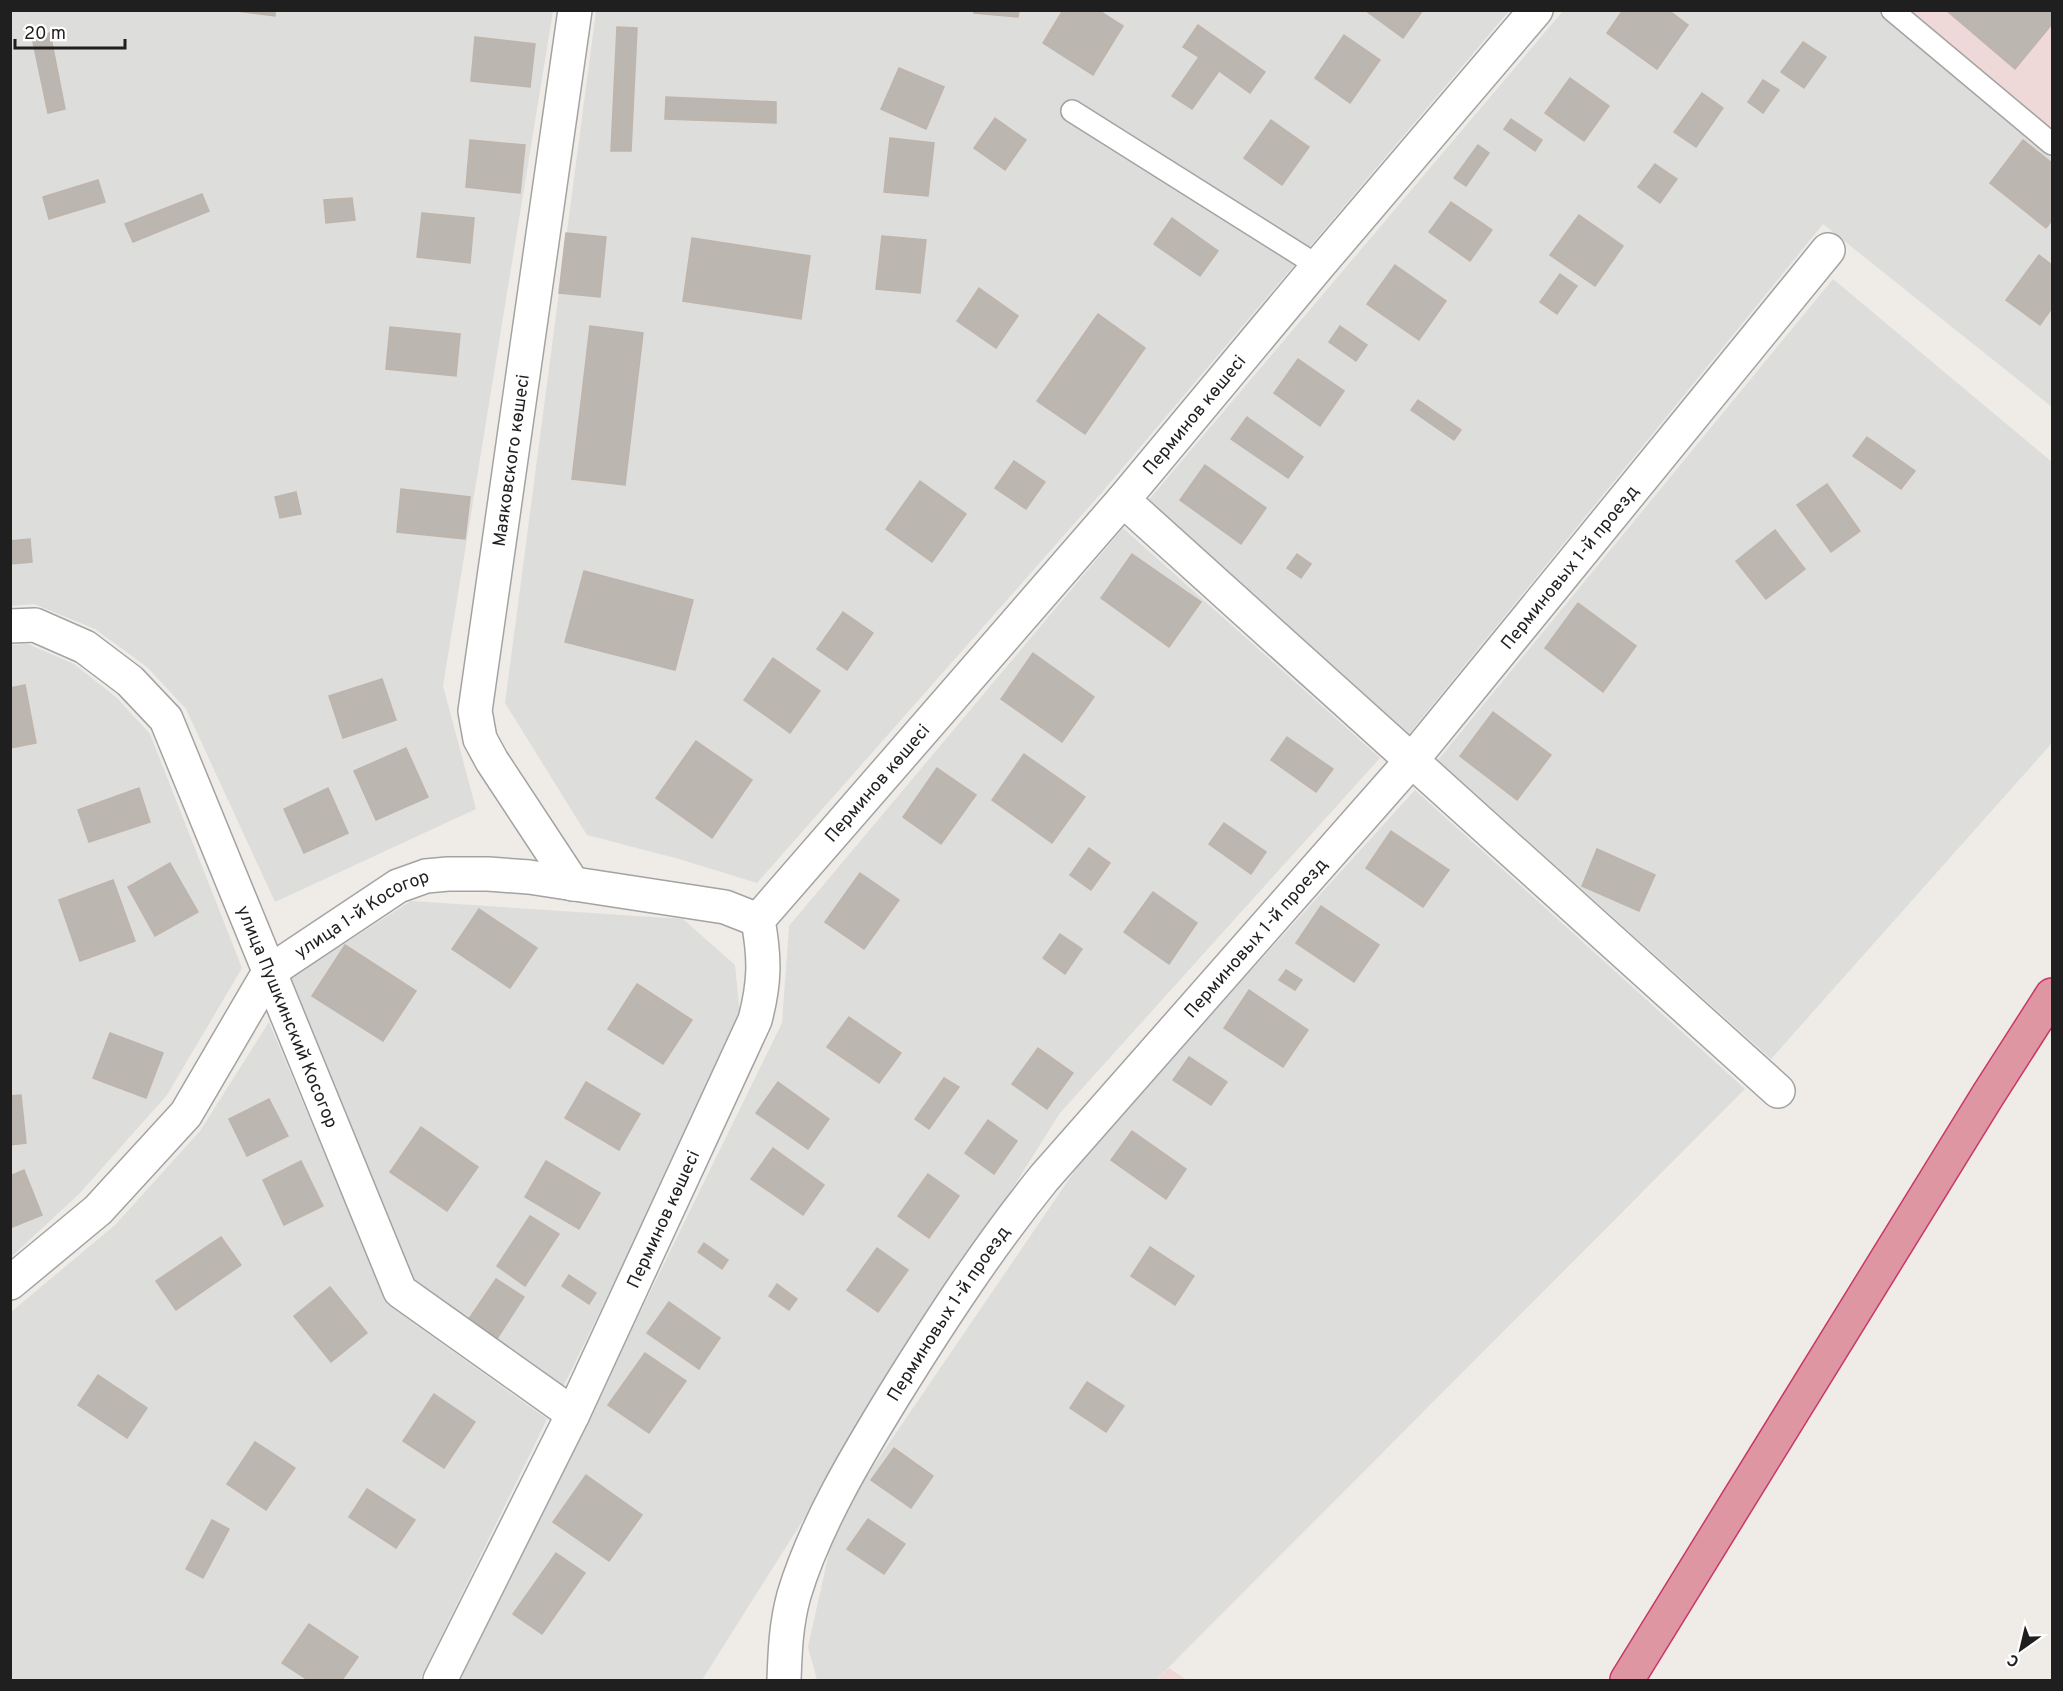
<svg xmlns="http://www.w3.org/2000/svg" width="2063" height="1691" viewBox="0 0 2063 1691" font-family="Overpass,sans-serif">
<rect width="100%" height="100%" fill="#efece7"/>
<g fill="#dddddc">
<polygon points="11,11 553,11 443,686 476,809 275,902 186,709 147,667 95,629 34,604 11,606"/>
<polygon points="596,11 1509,11 1104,490 757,883 679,859 587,835 505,703"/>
<polygon points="1563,11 1903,11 2052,135 2052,407 1823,224 1408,735 1147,502"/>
<polygon points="1833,279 2052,462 2052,743 1771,1059 1438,760"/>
<polygon points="1123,528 1380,758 1060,1113 702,1680 460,1680 782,1023 789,926"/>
<polygon points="28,644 74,664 117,698 150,734 242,968 167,1095 79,1194 11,1257 10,645"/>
<polygon points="1415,790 1745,1089 1156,1680 817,1680 808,1647 836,1521 1093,1144"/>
<polygon points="411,901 683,919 735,965 741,1025 563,1387 413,1278 286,981"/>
<polygon points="269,1022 388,1305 547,1419 420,1680 11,1680 11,1312 115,1225 200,1131"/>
</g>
<g fill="#eed9d8">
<polygon points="1903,11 2052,11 2052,135"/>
<polygon points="1169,1668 1187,1680 1156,1680"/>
</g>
<g fill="#bcb6b0" stroke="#bfb4ab" stroke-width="1.5">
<polygon points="229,10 275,10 275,16"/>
<polygon points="974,10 1019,10 1018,17 974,13"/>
<polygon points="1063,10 1098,10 1123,26 1093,75 1043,43"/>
<polygon points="1365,10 1423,10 1403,38"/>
<polygon points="1623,10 1668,10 1688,25 1657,69 1607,33"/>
<polygon points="1946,10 2052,10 2052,24 2015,69"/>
<polygon points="1198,25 1265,72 1250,93 1219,71 1192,109 1172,96 1199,57 1183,47"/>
<polygon points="617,27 637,28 631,151 611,151"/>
<polygon points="50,33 65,109 48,113 32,37"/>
<polygon points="1344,35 1380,60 1350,103 1315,78"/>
<polygon points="475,37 535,44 530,87 471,81"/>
<polygon points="1803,42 1826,57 1804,88 1781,72"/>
<polygon points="899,68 944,87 926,129 881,109"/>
<polygon points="1570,78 1609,106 1584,141 1545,113"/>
<polygon points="1763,80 1779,90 1763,113 1748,102"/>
<polygon points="1702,93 1723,108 1696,147 1674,132"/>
<polygon points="666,97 776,102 776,123 665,119"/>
<polygon points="995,118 1026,140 1005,170 974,148"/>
<polygon points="1511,119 1542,140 1535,151 1504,129"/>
<polygon points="1271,120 1309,147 1282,185 1244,158"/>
<polygon points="890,138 934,143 928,196 884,192"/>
<polygon points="470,140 525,145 520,193 466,187"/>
<polygon points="2023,140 2052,163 2052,220 2046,228 1990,183"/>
<polygon points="1478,145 1489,153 1466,186 1454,178"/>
<polygon points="1655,164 1677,179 1660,203 1638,187"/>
<polygon points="98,180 105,202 49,219 43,197"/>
<polygon points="202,194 209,211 133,242 125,224"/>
<polygon points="352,198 355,220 326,223 324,200"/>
<polygon points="1451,202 1492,230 1470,261 1429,232"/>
<polygon points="422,213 474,218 470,263 417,257"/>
<polygon points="1579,215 1623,246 1595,286 1550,255"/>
<polygon points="1172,218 1218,251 1200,276 1154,244"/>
<polygon points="566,233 606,237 600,297 559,293"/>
<polygon points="882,236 926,240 920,293 876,289"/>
<polygon points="692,238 810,256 801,319 683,301"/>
<polygon points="2039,255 2052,265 2052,308 2040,325 2006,300"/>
<polygon points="1395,265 1446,301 1419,340 1367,304"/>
<polygon points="1560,274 1577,286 1557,314 1540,302"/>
<polygon points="979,288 1018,316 996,348 957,321"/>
<polygon points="1098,314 1145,348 1085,434 1037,401"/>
<polygon points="590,326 643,333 625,485 572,479"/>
<polygon points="1340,326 1367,345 1356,361 1329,342"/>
<polygon points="390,327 460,334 456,376 386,369"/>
<polygon points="1298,359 1344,391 1320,426 1274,393"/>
<polygon points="1418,400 1461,430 1454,440 1411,410"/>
<polygon points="1247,417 1303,457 1288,478 1231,439"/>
<polygon points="1867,437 1915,471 1901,489 1853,456"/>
<polygon points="1014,461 1045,482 1026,509 995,488"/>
<polygon points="1205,465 1266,508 1241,544 1180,500"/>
<polygon points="920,481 966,514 932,562 886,529"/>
<polygon points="1827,484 1860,531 1831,552 1797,505"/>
<polygon points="401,489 470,497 465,539 397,532"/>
<polygon points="296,492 301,514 280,518 275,497"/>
<polygon points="1775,530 1805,569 1766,599 1736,561"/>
<polygon points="30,539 32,562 10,564 10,541"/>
<polygon points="1132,554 1201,602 1169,647 1101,598"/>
<polygon points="1297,554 1311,564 1301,578 1287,568"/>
<polygon points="584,571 693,600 675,670 565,642"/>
<polygon points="1578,603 1636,646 1603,692 1545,648"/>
<polygon points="843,612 873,633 847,670 817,649"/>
<polygon points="1033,653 1094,697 1062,742 1001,699"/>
<polygon points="773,658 820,691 790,733 744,700"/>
<polygon points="382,679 396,720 343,738 329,696"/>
<polygon points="25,685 36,743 10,748 10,688"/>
<polygon points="1493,712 1551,755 1517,800 1460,756"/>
<polygon points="1287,737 1333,769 1316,792 1271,760"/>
<polygon points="696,741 752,780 712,838 656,798"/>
<polygon points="406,748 428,797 376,820 354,771"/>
<polygon points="1024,754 1085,797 1052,843 992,800"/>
<polygon points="937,768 976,795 941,844 903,817"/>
<polygon points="139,788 150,822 89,842 78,810"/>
<polygon points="328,788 348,833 304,853 284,809"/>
<polygon points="1224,823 1266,852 1251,874 1209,844"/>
<polygon points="1391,831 1449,870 1423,907 1366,868"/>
<polygon points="1089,848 1110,863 1091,890 1070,875"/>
<polygon points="1597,849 1655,875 1639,911 1582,886"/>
<polygon points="170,863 198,912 155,936 128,887"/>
<polygon points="860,873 899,900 864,949 825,922"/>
<polygon points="113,880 135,941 80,961 59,900"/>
<polygon points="1153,892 1197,923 1169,964 1124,932"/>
<polygon points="1321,906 1379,945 1354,982 1296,943"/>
<polygon points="479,909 537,948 510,988 452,949"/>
<polygon points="1060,934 1082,949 1065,974 1043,958"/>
<polygon points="345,945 416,991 383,1041 312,996"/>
<polygon points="1286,970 1302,980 1295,990 1279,980"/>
<polygon points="637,984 692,1020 663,1064 608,1029"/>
<polygon points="1249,990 1308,1030 1283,1067 1224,1028"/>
<polygon points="849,1017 901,1053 879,1083 827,1047"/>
<polygon points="110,1033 163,1053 146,1098 93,1078"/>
<polygon points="1038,1048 1073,1073 1047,1109 1012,1084"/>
<polygon points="1189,1057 1227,1082 1211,1105 1173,1080"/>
<polygon points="944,1078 959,1087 929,1129 915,1119"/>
<polygon points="586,1082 640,1114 619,1150 565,1118"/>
<polygon points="778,1082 829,1119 808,1149 756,1113"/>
<polygon points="21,1095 26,1143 10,1145 10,1096"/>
<polygon points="269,1099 288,1136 247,1156 229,1119"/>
<polygon points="988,1120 1017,1141 994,1174 965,1153"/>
<polygon points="421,1127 478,1167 447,1211 390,1172"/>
<polygon points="1132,1131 1186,1169 1166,1199 1111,1160"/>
<polygon points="773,1148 824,1185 803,1215 751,1179"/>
<polygon points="301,1161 323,1206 284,1225 263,1180"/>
<polygon points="546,1161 600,1193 579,1229 525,1197"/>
<polygon points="24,1170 42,1215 10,1228 10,1176"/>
<polygon points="928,1174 959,1196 929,1238 898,1216"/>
<polygon points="530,1216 559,1234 525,1286 497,1266"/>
<polygon points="221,1237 241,1265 176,1310 156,1281"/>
<polygon points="704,1243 728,1260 722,1269 698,1252"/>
<polygon points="1150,1247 1194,1276 1175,1305 1131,1276"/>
<polygon points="877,1248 908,1270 878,1312 847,1290"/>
<polygon points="569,1275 596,1293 589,1304 562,1286"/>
<polygon points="496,1279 524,1297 491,1348 462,1329"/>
<polygon points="777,1284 797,1299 789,1310 769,1296"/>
<polygon points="330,1287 367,1333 331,1362 294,1316"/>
<polygon points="669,1302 720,1338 699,1369 647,1333"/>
<polygon points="645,1353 686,1381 649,1433 608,1405"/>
<polygon points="98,1375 147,1408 127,1438 78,1405"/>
<polygon points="1087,1382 1124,1406 1106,1432 1070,1408"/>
<polygon points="434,1394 475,1422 444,1468 403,1441"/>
<polygon points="255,1442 295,1468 266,1510 227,1484"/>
<polygon points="894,1448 933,1476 911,1508 871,1480"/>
<polygon points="586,1475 642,1515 609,1561 553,1522"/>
<polygon points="367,1489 415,1520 396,1548 349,1517"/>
<polygon points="868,1519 905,1544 884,1574 847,1549"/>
<polygon points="212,1520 229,1529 203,1578 186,1569"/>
<polygon points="556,1553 585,1573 542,1634 513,1614"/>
<polygon points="309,1624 358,1657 342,1680 308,1680 282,1663"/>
</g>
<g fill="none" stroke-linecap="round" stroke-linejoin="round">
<defs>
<g id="lane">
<polyline points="1892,10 2052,144"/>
<polyline points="1072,111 1318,266"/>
</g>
<g id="street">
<polyline points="1123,500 1778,1091"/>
<path id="s1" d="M10 626 35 625 85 647 130 681 166 719 400 1291 573 1414"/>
<path id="s2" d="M573 884 492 761 480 739 475 711 575 10"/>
<path id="s3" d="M10 1283 98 1210 186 1114 269 972 398 886 426 876 448 874H488L529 877 725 907 758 920"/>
<path id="s4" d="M440 1680 573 1414 755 1020C765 982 765 958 758 920L1123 500 1318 266 1536 10"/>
<path id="s5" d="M784 1680C785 1651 786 1624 794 1595 815 1525 858 1454 896 1392 942 1318 989 1246 1044 1178L1412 760 1828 250"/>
</g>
<polyline id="highway" points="1627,1680 1988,1095 2052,995"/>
</defs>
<use href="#lane" stroke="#a3a3a3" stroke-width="24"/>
<use href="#street" stroke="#a3a3a3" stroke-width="36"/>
<use href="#highway" stroke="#c93767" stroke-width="36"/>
<use href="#lane" stroke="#fff" stroke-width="21"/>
<use href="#street" stroke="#fff" stroke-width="33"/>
<use href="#highway" stroke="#de96a3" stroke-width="33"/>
</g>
<g text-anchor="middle" stroke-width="6" stroke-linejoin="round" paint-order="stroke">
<g font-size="18" fill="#1f1f1f" stroke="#fff">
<text dy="6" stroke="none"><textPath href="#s4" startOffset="1500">Перминов көшесі</textPath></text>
<text dy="6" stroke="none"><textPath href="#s2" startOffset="454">Маяковского көшесі</textPath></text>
<text dy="6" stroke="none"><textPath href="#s5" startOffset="1380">Перминовых 1-й проезд</textPath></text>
<text dy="6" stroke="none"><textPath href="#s4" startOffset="1014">Перминов көшесі</textPath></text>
<text dy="6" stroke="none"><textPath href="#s3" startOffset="519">улица 1-й Косогор</textPath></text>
<text dy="6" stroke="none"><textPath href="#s5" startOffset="894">Перминовых 1-й проезд</textPath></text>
<text dy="6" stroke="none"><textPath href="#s1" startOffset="510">улица Пушкинский Косогор</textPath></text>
<text dy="6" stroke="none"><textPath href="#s4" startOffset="512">Перминов көшесі</textPath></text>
<text dy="6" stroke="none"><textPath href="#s5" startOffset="408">Перминовых 1-й проезд</textPath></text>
</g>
</g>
<rect width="2063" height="1691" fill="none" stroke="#1f1f1f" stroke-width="24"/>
<g transform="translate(2021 1649) rotate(214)" stroke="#ffffff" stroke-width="4.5" paint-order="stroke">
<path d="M0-4.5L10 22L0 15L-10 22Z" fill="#1f1f1f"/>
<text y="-9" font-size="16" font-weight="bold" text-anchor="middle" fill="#1f1f1f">С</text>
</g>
<path d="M15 39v9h110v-9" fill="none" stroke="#1f1f1f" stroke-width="3"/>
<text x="24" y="39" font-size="18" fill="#1f1f1f" stroke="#ffffff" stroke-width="4.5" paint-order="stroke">20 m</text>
</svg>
